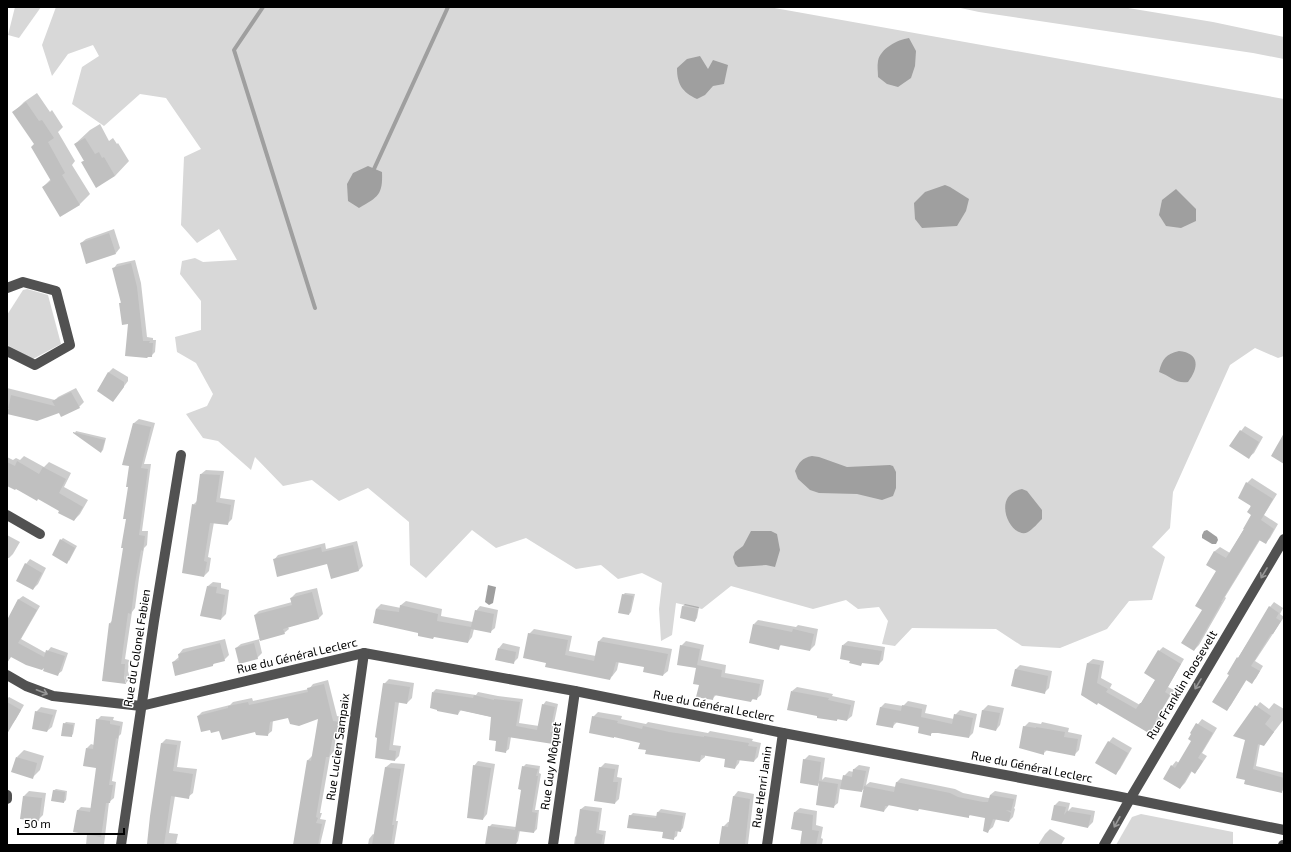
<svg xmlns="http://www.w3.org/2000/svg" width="1291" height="852" viewBox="0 0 1291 852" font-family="'Exo 2',sans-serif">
<rect width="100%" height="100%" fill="#fff"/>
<g fill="#d8d8d8">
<polygon points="15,7 41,7 19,38 8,35"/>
<polygon points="56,7 769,7 1284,99 1284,356 1278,358 1255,348 1230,365 1173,492 1170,528 1152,547 1165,557 1152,600 1129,601 1107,629 1060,648 1022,646 996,629 912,628 895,646 882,644 888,621 879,607 858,609 846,600 813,609 731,586 702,609 676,603 672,635 661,641 659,609 662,583 642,573 618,579 601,565 576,569 526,538 496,548 472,530 426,578 410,565 409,522 368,488 339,501 312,480 283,486 255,457 251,470 218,441 203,438 186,414 207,406 213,394 196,363 177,352 175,337 201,330 201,301 180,274 182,261 195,258 203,262 237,260 219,229 197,243 181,225 184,157 201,149 166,98 140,94 104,126 72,104 82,67 99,56 93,45 68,54 52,76 42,45"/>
<polygon points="956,7 1122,7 1213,22 1284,37 1284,59 1253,53 979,12"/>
<polygon points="27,289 48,295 61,344 33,359 7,345 7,315 23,290"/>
<polygon points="1141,814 1233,832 1233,845 1116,845 1132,817"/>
</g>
<g fill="#9f9f9f">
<path d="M909 38 916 51 915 66 911 78 898 87 887 84 878 77C878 72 877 66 878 61 881 48 897 40 909 38Z"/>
<path d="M700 56 708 69 713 60 728 65 724 84 713 86 705 95 697 99C682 92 677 84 677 68L687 59Z"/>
<path d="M368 166 382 172C383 195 378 197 359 208L348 201 347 184 353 173Z"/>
<polygon points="945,185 950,187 969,199 966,211 957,226 922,228 915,219 914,203 925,192"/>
<polygon points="1176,189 1196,209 1196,221 1181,228 1166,226 1159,215 1162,200"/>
<path d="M1179 351C1200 353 1199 368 1188 382 1176 384 1170 376 1159 372 1162 359 1166 354 1179 351Z"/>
<path d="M812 456 819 457 847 467 890 465 893 466 896 472V488L893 496 882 500 857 494 819 493 810 490 798 479 795 471C799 462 802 458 812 456Z"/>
<path d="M1022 489 1027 491 1042 510V519C1038 523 1033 529 1028 532 1012 541 989 496 1022 489Z"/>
<polygon points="1207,530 1217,537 1218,540 1216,544 1212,544 1202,538 1202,535 1204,531"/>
<polygon points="751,531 771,531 777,534 780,550 775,567 766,565 738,567 735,564 733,557 735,552 743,546"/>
<polygon points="488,585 496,587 493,603 489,605 485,602"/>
</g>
<g fill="#0003">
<polygon points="37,93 50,112 52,110 63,127 58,132 75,161 72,165 90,194 79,205 43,187 51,179 35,144 14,112 24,102"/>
<polygon points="100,124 109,141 113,138 117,144 118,143 129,161 115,176 82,162 85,160 75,144 90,130"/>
<polygon points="114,229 120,248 116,253 81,243 86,239"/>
<polygon points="135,260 141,283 147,337 153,338 153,340 156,340 155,352 151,356 129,323 120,303 122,302 114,268 117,264"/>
<polygon points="113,368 128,377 128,381 113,401 98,390 109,372"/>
<polygon points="7,388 55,400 58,397 76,388 84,402 79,407 60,412 9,408 7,408"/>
<polygon points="139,419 155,423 144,464 151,464 142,531 148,531 147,545 144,548 139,578 135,608 132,612 125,659 129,660 128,671 130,678 126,683 109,624 113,620 125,547 127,518 130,465 123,464 134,423"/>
<polygon points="1245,426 1263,437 1254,453 1249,457 1241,431"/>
<polygon points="76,431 106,438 103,450 101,452 75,433"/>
<polygon points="24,456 44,467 49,462 71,473 64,487 88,500 80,514 74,520 61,511 38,498 7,485 7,457 13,460 16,458 20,460"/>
<polygon points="206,470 224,471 220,498 235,500 232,519 227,524 214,522 208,557 211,558 209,571 204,576 193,505 197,501 201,474"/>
<polygon points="1252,478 1277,494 1264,515 1278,524 1270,538 1265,543 1260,540 1225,597 1226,598 1199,645 1194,650 1203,609 1217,571 1207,565 1215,551 1220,547 1230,553 1252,515 1247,483"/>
<polygon points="7,535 20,542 13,554 9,558 7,558"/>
<polygon points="63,538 77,546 69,561 61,540"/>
<polygon points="357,541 363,566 359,570 328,562 274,560 278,555 325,543 326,549"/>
<polygon points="30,559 46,568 38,584 33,589 26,564"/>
<polygon points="213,582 221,583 221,588 229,590 226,614 221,619 208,586"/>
<polygon points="317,588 323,614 319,618 288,627 289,629 284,633 259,640 262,653 257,658 236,648 241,644 260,639 255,615 259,611 292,602 291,598 296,593"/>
<polygon points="625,593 635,594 631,612 629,614 623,595"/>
<polygon points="23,596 40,606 21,639 46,653 51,647 68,653 62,671 58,674 45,666 7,654 7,622 19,599"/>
<polygon points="406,601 442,609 441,616 473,622 476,611 480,606 498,610 495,628 490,632 474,629 472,637 468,642 374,623 376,609 381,604 401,608 401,605"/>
<polygon points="1274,602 1283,608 1280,614 1284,617 1255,661 1263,666 1256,678 1252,682 1247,679 1231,705 1227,710 1230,674 1238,658 1270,607"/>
<polygon points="685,604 699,607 697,618 695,621 681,617 683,606"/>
<polygon points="758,620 796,627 798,625 818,629 815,645 810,650 782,644 778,648 754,624"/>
<polygon points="534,629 572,636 569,651 596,656 599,641 603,637 672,649 668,671 663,675 646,666 619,661 617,670 610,679 547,662 529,634"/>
<polygon points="225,639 229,655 224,660 215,662 213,665 173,662 179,657 179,654 183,649"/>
<polygon points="686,641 704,645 701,660 726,665 725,673 764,680 761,695 756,699 753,699 751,701 717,694 712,699 700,684 697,668 681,646"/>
<polygon points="848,641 885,647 883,660 879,664 863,662 861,664 843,645"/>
<polygon points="503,643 520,647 518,658 514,662 499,648"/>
<polygon points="1163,647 1184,659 1168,687 1174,690 1158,716 1162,719 1156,729 1152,733 1099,702 1082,695 1088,663 1093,659 1104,661 1101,678 1112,684 1110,688 1140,705 1156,679 1159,651"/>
<polygon points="1020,665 1052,671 1049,688 1044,693 1015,670"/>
<polygon points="389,679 414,683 412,698 407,703 399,702 393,745 401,746 399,756 395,760 376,757 384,684"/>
<polygon points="328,680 337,716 345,718 343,731 339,735 336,735 334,751 330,756 320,813 322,813 320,819 326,820 320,845 294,845 308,760 313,755 319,717 289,717 273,720 272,731 267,735 256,730 211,729 198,716 202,712 230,705 233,702 252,698 253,701 309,689 313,684"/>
<polygon points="797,687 833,694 832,696 855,701 852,716 847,720 838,719 837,720 818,715 792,691"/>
<polygon points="436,689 476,695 478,692 498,696 523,699 519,723 539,726 543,705 546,701 558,704 553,728 558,729 556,740 553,743 511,737 509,749 505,752 497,740 492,717 461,710 458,714 433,692"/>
<polygon points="9,697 24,705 16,719 13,723 7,720 7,699"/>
<polygon points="908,701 927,705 925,713 954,719 955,715 960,710 977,714 973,733 969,737 933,732 930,735 921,724 897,722 892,727 880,708 885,703 903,706"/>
<polygon points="1260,702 1269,709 1274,703 1284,709 1284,719 1267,741 1260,744 1256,766 1284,773 1284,789 1282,791 1245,784 1246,739 1235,735"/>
<polygon points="988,705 1004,708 1000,725 996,730 980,726 983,710"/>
<polygon points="41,707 57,710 52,727 47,731 36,712"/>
<polygon points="598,712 622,716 621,719 646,724 648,722 708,733 710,731 753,739 752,741 761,743 758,757 754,761 740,759 739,763 735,768 726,758 705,755 705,757 700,761 647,749 641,742 593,717"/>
<polygon points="101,716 114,717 113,720 123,722 121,734 119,736 112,781 116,782 114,798 109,802 104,845 86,845 87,834 77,811 81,807 92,808 97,767 87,748 91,744 94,745 97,720"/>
<polygon points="1202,719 1217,728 1202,753 1207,756 1199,768 1195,773 1192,771 1185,783 1180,788 1172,766 1176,761 1179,763 1193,740 1191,733"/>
<polygon points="66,722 75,723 73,734 71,736 64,724"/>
<polygon points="1029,722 1041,724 1042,722 1069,728 1068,732 1082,735 1079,750 1074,755 1047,750 1043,754 1024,727"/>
<polygon points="1113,737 1132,748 1120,769 1115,774 1109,742"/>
<polygon points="166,739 181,741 177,767 197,769 193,793 188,797 175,796 169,833 178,834 176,843 185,845 148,845 162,743"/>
<polygon points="24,750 44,756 40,770 32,778 17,757"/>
<polygon points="809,755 825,758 822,780 825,777 843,780 844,776 849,771 854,772 854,769 859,765 870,767 866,785 870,782 896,787 897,782 901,778 955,789 963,793 988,798 990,798 990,795 995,791 1017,795 1015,806 1014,808 1015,809 1013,817 1009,821 996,819 993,827 988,831 986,817 971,814 968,817 920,808 889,805 884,811 865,788 861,791 840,788 838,803 833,807 820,782 817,785 804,760"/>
<polygon points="478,761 495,764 487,814 483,819 474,766"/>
<polygon points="391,763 405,764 396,821 398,821 394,845 368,845 369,839 373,834 375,835 386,767"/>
<polygon points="605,763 619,765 617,777 622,778 619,799 615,803 600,768"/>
<polygon points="526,764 540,766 539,773 541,774 535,810 539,810 537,829 534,832 520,830 518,841 515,845 489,827 492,824 516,827 522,789 523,767"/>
<polygon points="56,789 67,791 66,800 64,802 53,791"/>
<polygon points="29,791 46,793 43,815 38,820 21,818 24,796"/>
<polygon points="738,791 754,794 748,844 720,845 723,827 728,822 730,822 734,796"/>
<polygon points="1059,801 1070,803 1068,811 1072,807 1095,811 1093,822 1088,827 1052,819 1055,805"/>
<polygon points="585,806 602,808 599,830 606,831 604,845 574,845 575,837 578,834 581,809"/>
<polygon points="800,808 817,811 816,825 823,827 821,838 823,839 822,844 824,845 802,845 804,830 795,812"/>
<polygon points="661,809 686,813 683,828 680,831 678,830 677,836 674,838 663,831 630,816 633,813 657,816 658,812"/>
<polygon points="1050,829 1065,838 1061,845 1038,845 1045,834"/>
</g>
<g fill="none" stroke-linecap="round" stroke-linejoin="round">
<g stroke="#9f9f9f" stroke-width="4">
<polyline points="263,7 234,50 315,308"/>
<polyline points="374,169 448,7"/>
</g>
</g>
<g fill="#c0c0c0">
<polygon points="26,102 39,121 42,120 54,138 48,142 65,173 62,175 80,205 60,217 42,187 51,181 31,147 34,144 12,112"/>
<polygon points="85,138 95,154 99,152 102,158 104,157 115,176 96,188 81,162 84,161 74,144"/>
<polygon points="109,233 116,254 86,264 80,243"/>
<polygon points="131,263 137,287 143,341 150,341 149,343 153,343 152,357 148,357 147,358 125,356 128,324 122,325 119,303 121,303 112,268"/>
<polygon points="108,372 124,382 124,387 113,402 97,391"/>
<polygon points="71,392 80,408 61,417 59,413 37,421 7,414 11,395 55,406 52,401"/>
<polygon points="133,423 151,427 141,468 148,469 139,535 145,536 143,551 141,550 135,583 131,614 128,613 121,664 125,664 124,676 126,684 102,681 109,623 111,624 123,548 121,548 126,519 123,519 128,487 126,487 129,466 122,465"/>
<polygon points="1240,430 1259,442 1249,459 1229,446"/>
<polygon points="73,432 105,440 101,453 73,433"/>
<polygon points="1284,433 1284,464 1271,456"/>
<polygon points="17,461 39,474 43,467 66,479 59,493 83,507 74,521 58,513 59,511 38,499 37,501 16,489 15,490 7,486 7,462 15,466"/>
<polygon points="200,474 220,475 216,502 231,505 228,525 210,523 204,561 207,562 204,577 182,573 192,504 196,505"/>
<polygon points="1246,482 1273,499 1261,520 1274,529 1266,544 1259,540 1221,602 1222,602 1194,651 1181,643 1202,610 1195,606 1216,571 1206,565 1214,551 1226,558 1244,529 1243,529 1251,515 1247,512 1251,506 1238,498"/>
<polygon points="60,539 75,548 67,564 52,555"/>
<polygon points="353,545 359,571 331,579 327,564 277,577 273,559 321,547 322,552"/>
<polygon points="25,563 42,573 33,590 16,581"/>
<polygon points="207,586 217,587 216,593 225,595 221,620 200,616"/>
<polygon points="312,592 319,619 283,629 285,634 260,641 254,615 292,605 290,598"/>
<polygon points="622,594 633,596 629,615 618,613"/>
<polygon points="18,599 37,610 18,643 44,657 46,650 65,656 58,676 43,671 44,668 42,670 26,665 11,657 7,663 7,620"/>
<polygon points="400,605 438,614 437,621 471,627 475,610 494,614 491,633 471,629 468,643 434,637 433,639 418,636 418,633 373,623 376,609 399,612"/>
<polygon points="682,606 698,609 695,622 680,618"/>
<polygon points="1269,606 1279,613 1276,618 1281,621 1273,634 1271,634 1251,666 1260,671 1252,684 1246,680 1227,711 1212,702 1229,675 1227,674 1237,657 1238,658"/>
<polygon points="753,624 792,632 793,629 814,634 810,651 780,645 779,650 749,643"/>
<polygon points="528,633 568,640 565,655 594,661 598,641 668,654 663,676 643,672 644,667 616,662 612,676 611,676 610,680 545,667 546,663 523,658"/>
<polygon points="220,643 225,661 213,664 213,666 175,676 172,662 179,660 178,654"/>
<polygon points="254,643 258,659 239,664 235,648"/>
<polygon points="680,645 700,649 697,665 722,670 721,677 760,684 757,700 752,699 751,702 714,695 713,700 696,697 699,685 693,684 696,668 677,665"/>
<polygon points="842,645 882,651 879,665 862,663 861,666 849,663 850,661 840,659"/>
<polygon points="498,648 516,652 514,664 495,660"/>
<polygon points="1158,650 1181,664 1165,692 1170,695 1155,721 1159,723 1152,735 1098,703 1097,705 1081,695 1087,663 1100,665 1097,683 1108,689 1106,692 1136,709 1140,703 1141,703 1155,680 1144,673"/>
<polygon points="1015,669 1048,676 1045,694 1011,686"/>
<polygon points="383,683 410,687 407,704 395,702 389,750 396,751 395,761 375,758 377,738 375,737"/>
<polygon points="324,684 333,721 341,722 339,736 333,736 329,757 326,757 316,817 318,818 316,823 322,824 318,845 293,845 307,760 311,761 318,719 299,726 290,724 288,718 270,722 268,736 256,735 255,732 222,740 219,731 211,733 210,730 201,732 197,716 228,708 228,706 248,702 249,705 308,692 307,688"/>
<polygon points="791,691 829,698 828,700 851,705 847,721 837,719 837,721 817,718 817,716 787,710"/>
<polygon points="432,692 473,698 474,695 494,700 494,699 520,702 516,726 537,730 542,704 555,707 550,732 555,732 553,744 508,737 506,753 495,751 496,741 489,740 491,717 459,710 458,715 437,711 437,710 430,708"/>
<polygon points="7,702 21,710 7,734"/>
<polygon points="902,705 922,709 921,717 952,724 954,714 973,718 969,738 938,733 931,733 931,736 918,733 920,719 919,727 894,722 893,728 876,725 880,707 901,711"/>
<polygon points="1255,705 1271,716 1265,724 1274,732 1264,746 1258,744 1253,769 1284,778 1282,793 1244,784 1245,780 1236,778 1245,740 1233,736"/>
<polygon points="982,710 1000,713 996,731 979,727"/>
<polygon points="35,711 53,715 47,732 32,729"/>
<polygon points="592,716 618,721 617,723 642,729 643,726 669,732 704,737 704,736 749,743 748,746 757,747 754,762 737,760 735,769 724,767 725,759 701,755 700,762 645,754 646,750 638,749 640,743 614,737 614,738 589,733"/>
<polygon points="96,719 110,721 110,724 120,726 118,739 116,738 109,785 113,785 110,803 106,803 101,837 73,832 77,810 90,812 96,768 83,766 86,748 93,749"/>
<polygon points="63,723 73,725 72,737 61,736"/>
<polygon points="1196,723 1213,733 1198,758 1203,761 1195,774 1191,771 1180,789 1163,779 1171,765 1175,768 1191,741 1188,739 1191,734 1190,733"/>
<polygon points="1023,726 1036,728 1036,727 1065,732 1064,737 1078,739 1075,756 1044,750 1044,755 1019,748"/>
<polygon points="1108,741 1128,753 1116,775 1095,763"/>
<polygon points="161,743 177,745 173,771 193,774 189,799 171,796 164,845 154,845 147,844 150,816"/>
<polygon points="16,757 37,763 33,779 11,772"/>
<polygon points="803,759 821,762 818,786 800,783"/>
<polygon points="473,765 491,768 483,820 467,818"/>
<polygon points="522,766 538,769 536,776 538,776 532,812 537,813 534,833 518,831 516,845 485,845 488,826 515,830 521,790 518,789"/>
<polygon points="385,767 401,769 392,825 394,825 391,845 372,845"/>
<polygon points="599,767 615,769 613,782 618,782 615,804 594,801"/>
<polygon points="853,769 866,771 862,792 840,789 843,775 852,777"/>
<polygon points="819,781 838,784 834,808 816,805"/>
<polygon points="896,782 950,793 958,797 983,802 988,802 990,795 1014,799 1011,811 1006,810 1011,813 1009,822 993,819 988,833 983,831 985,818 969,815 969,818 919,809 918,811 888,805 888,806 885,806 884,812 860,807 864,786 894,792"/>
<polygon points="53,790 65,792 64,803 51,801"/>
<polygon points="23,796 42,798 39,821 20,819"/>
<polygon points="733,796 750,799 745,845 719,845 722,826 728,827"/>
<polygon points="1054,805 1066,807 1064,815 1067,811 1091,815 1088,828 1051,820"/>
<polygon points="580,809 599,812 596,833 603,835 601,845 575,845"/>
<polygon points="657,812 683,816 681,832 675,831 674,840 662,838 663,832 627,828 629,815 656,818"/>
<polygon points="794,812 813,815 812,830 819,831 816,845 800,845 802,831 791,829"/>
</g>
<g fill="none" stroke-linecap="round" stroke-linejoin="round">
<g stroke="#515151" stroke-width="10">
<polyline points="7,288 23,282 56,291 70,345 35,365 7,351"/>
<polyline points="7,515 40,534"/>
<polyline points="7,675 26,686 53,696 141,706 364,653 575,691 783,733 1116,796 1284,830"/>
<polyline points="7,795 7,799"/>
<polyline points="121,845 154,621 181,455"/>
<polyline points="337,845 364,653"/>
<polyline points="553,845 575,691"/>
<polyline points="767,845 783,733"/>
<polyline points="1104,845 1130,799 1284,539"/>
<polyline points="1283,845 1284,845"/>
</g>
</g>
<defs><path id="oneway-shaft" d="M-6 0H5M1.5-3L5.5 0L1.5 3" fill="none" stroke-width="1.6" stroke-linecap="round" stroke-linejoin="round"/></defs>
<g stroke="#979797">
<use href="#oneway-shaft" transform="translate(1264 573) rotate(121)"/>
<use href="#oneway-shaft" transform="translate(1198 684) rotate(121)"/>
<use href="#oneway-shaft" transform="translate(42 692) rotate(21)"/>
<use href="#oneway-shaft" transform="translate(1117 822) rotate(119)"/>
</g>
<g text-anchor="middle" stroke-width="3" stroke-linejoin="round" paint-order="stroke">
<g font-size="12" fill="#000" stroke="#fff">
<text transform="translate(137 648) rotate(-81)" y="4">Rue du Colonel Fabien</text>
<text transform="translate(297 656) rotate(-13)" y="4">Rue du Général Leclerc</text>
<text transform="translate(1182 685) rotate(-59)" y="4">Rue Franklin Roosevelt</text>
<text transform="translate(714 706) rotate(11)" y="4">Rue du Général Leclerc</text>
<text transform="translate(338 747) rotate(-82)" y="4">Rue Lucien Sampaix</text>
<text transform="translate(551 766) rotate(-82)" y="4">Rue Guy Môquet</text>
<text transform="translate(1032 767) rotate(11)" y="4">Rue du Général Leclerc</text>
<text transform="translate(762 787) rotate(-82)" y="4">Rue Henri Janin</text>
</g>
</g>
<rect width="1291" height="852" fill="none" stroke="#000000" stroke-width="16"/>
<path d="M18 828v6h106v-6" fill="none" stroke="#000000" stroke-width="2"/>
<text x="24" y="828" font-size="12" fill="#000000" stroke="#ffffff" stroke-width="3" paint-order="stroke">50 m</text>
</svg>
